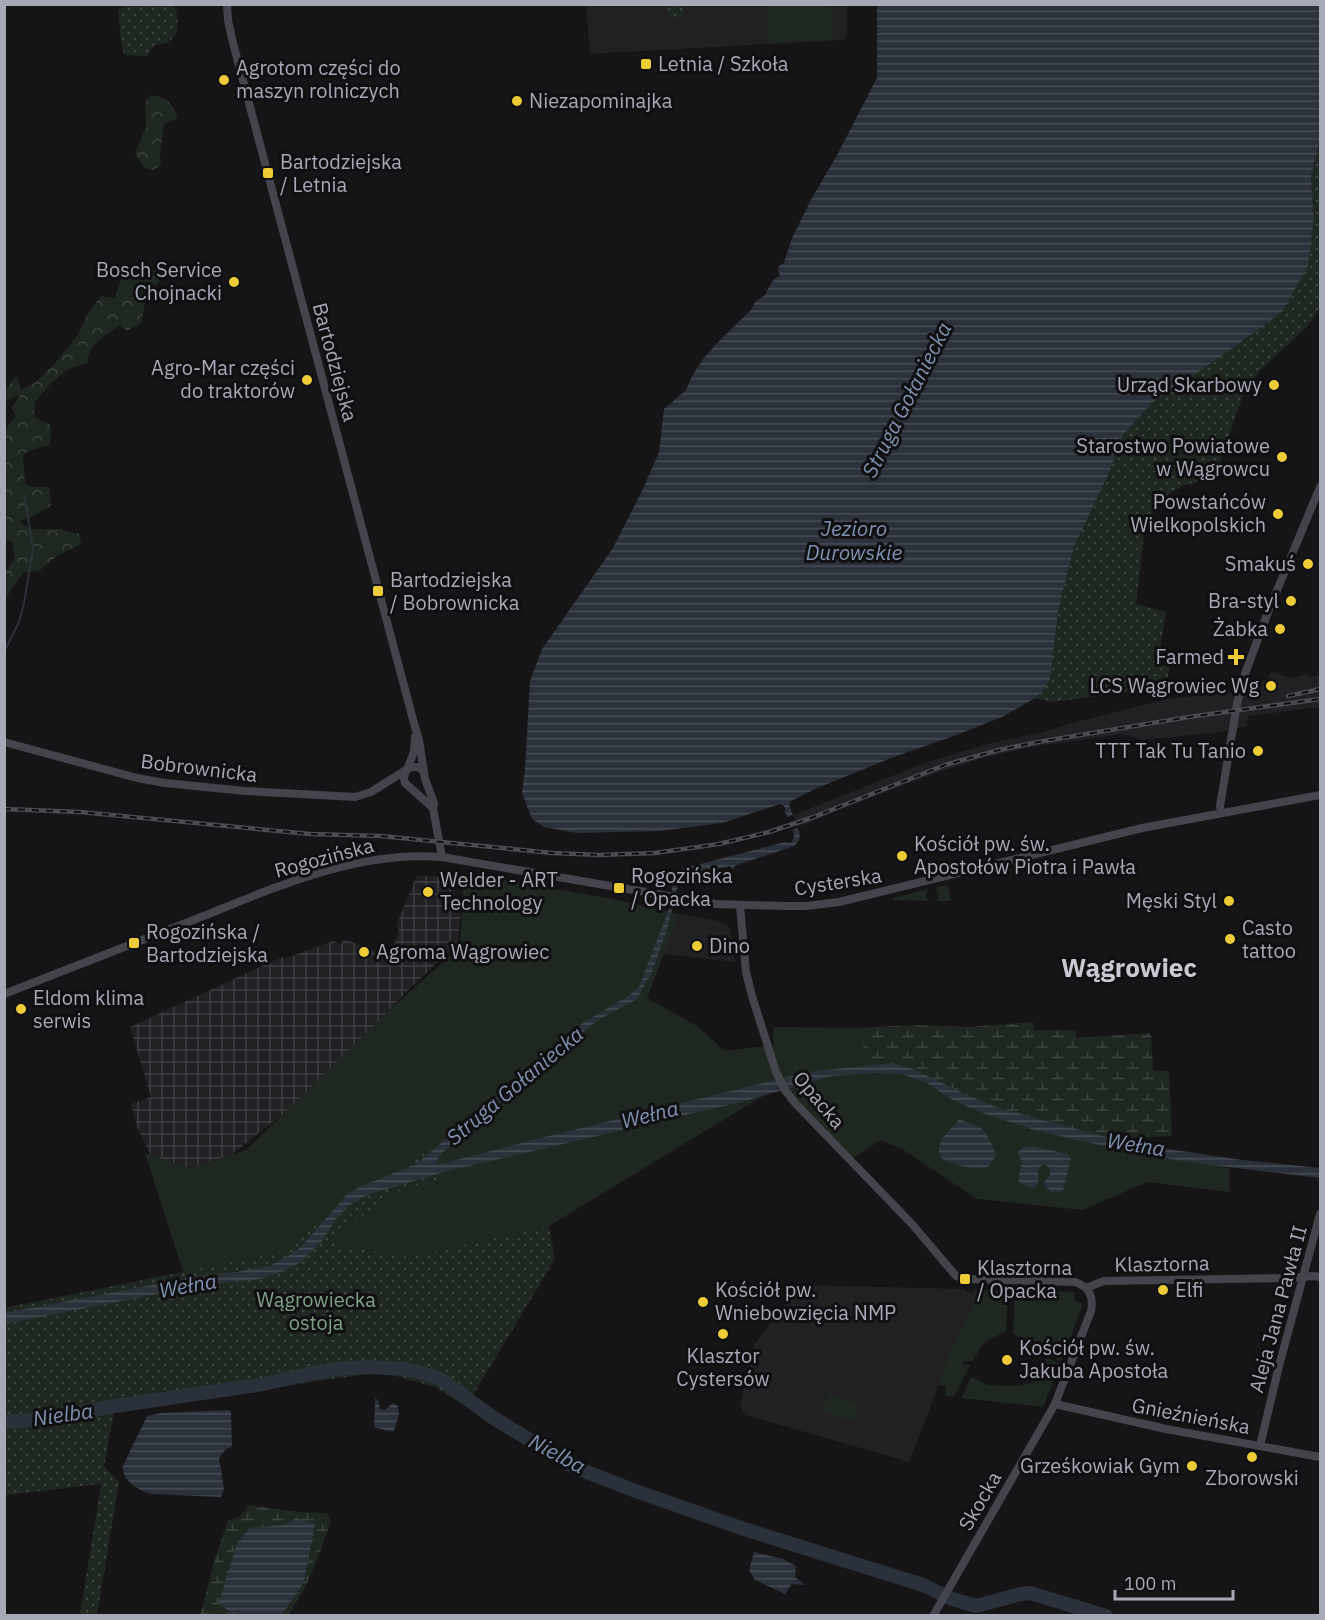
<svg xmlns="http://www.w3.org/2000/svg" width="1325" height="1620" viewBox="0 0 1325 1620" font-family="'IBM Plex Sans',sans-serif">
<defs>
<pattern id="industrial-grid" width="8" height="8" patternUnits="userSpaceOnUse" patternTransform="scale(1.5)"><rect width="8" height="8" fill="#212124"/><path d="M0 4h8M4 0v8" fill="none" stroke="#3e3e42"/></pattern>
<pattern id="forest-crowns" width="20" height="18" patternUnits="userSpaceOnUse" patternTransform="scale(1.5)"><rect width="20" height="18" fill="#1f2721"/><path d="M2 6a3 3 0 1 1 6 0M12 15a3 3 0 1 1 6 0" fill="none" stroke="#3d443f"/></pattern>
<pattern id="wetland-marsh" width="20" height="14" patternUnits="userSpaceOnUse" patternTransform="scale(1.5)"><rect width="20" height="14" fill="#1f2721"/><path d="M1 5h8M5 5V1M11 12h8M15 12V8" fill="none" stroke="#3d443f"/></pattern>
<pattern id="park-dots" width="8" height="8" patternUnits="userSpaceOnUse" patternTransform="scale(1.5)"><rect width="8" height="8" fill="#1f2721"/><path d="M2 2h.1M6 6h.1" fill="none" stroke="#3d443f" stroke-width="1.8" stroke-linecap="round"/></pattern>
<pattern id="water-rules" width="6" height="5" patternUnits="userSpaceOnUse" patternTransform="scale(1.5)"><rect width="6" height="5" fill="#2b313a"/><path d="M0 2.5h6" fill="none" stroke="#474c54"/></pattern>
</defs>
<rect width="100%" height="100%" fill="#151517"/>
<g fill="#212124">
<polygon points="586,5 847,5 847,36 843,40 590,54"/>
<polygon points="1271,672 1294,678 1308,673 1309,677 1320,676 1320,707 1248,716 1247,726 1222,732 1143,740 1122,734 1025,748 983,758 936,773 844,808 806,824 798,826 794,815 922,764 987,744 1044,732 1068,724 1167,699 1228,692 1248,694 1254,681 1267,680"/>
<polygon points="679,914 719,921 730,928 735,962 663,954"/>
<polygon points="800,1285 965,1289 965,1292 974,1292 974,1301 953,1343 939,1385 909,1462 745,1415 740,1406 754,1345"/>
</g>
<polygon fill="url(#industrial-grid)" points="417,875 456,878 454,902 461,913 457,944 405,993 339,1065 307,1095 231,1155 199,1166 183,1169 151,1155 137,1127 131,1104 151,1097 130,1027 282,957 284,959 333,941 341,944 344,939 389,956 399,931 396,926"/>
<g fill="#1f2721">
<polygon points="770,4 831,5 832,39 769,43 767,7"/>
<polygon points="464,873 618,900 679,914 647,998 697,1026 725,1051 774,1045 773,1027 860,1028 869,1068 897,1068 1094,1139 1229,1168 1230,1192 1147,1182 1083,1210 977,1199 902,1149 881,1140 850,1160 790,1097 786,1082 549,1226 409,1257 339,1245 333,1240 362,1216 393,1193 438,1179 363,1192 277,1253 183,1272 145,1153 190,1168 246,1150 394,1006 460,947"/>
<polygon points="946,885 948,886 951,900 949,901 937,901 939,894 935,888"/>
<polygon points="928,889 926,897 930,901 893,900 893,898"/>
<polygon points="974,1289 1008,1290 1006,1331 984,1343 972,1361 964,1361 962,1364 970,1365 954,1397 945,1396 946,1386 939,1385 953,1343 974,1301"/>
<polygon points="1015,1290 1074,1292 1075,1300 1083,1304 1061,1362 1013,1333"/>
<path d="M1046 1357 1060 1364 1043 1407 961 1398 971 1377C977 1378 981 1383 988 1385 1002 1385 1032 1390 1040 1376 1043 1371 1044 1363 1046 1357Z"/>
<polygon points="828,1394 859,1404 854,1421 823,1412"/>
</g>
<g fill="url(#forest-crowns)">
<path d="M150 95C167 97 172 102 178 118L164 124 160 154 161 164 154 170 144 168 135 153 146 127 145 103Z"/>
<path d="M158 269H166L159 282 147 294 141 323 127 331 120 325C106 336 87 344 88 363L68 369 50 384 35 402 34 417 51 425 50 445 28 451 23 456 25 483 31 487H49L51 506 28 519 21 520 20 523 32 529H58L79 534 81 544 57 556 40 570 23 573 5 599V573L15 558 12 541 5 540 6 489 4 487 5 430 16 416 11 407 20 397 16 396 5 402V390L17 376 21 390 36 382 56 362 77 336 87 315 101 296 115 298 122 277 135 270Z"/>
</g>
<g fill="url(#wetland-marsh)">
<polygon points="1033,1022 1034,1030 1076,1030 1076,1038 1151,1033 1153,1070 1169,1071 1172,1136 1094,1139 997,1112 912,1072 868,1068 860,1028 912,1025 969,1027"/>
<path d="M248 1505 300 1512 327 1513 331 1521C319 1554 309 1587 288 1615L200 1616 214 1561 228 1521C237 1518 244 1515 248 1505Z"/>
</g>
<g fill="url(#park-dots)">
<path d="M127 5H174C179 19 182 38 163 44 160 44 156 45 153 46L148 56 124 55 121 40 118 10Z"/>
<polygon points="668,5 682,5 683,17 669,18"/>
<polygon points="1320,139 1320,308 1306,328 1259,371 1242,398 1214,479 1184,485 1162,498 1145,526 1136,604 1166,612 1157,664 1170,666 1167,681 1126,692 1053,702 1035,698 1051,669 1058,611 1074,547 1108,475 1123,435 1152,403 1219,358 1282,312 1314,218 1311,177"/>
<polygon points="430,1149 440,1161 438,1179 393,1193 362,1216 333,1241 339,1245 409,1257 549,1226 555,1259 466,1407 435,1387 381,1372 114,1411 104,1466 119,1482 97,1615 80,1615 101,1484 5,1495 4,1308 277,1253 363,1192"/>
</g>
<g fill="url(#water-rules)">
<polygon points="877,5 1320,5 1320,139 1311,177 1314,218 1308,266 1282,312 1219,358 1152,403 1123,435 1108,475 1074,547 1058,611 1050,679 1042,692 1035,698 1002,717 951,737 891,758 815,789 791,801 789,805 793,815 788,817 784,811 786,810 784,806 780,804 722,823 659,831 577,833 544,827 532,819 522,793 525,769 530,681 542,649 613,548 643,489 659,452 664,409 686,390 692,376 703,359 720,340 751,310 755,302 765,295 770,285 774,279 780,276 778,270 779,266 784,263 792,238 812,198 836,157 877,78"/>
<path d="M797 828C802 834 800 840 794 846L734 866 735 868 732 869 730 866 682 877 679 881 667 930 651 974 637 999 600 1019 546 1060 481 1121 442 1153 437 1160 436 1164 444 1163 549 1136 807 1072 893 1063 913 1069 967 1095 999 1108 1102 1136 1148 1146 1242 1160 1320 1168V1178L1195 1163 1139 1154 1034 1130 980 1112 953 1100 927 1083 901 1074 873 1073 832 1076 745 1101 444 1172 367 1195 348 1206 335 1220 323 1240 301 1262 284 1271 261 1279 207 1284 5 1324V1313L205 1275 237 1272 270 1266 288 1256 301 1247 347 1194 364 1185 415 1165 487 1104 575 1028 631 994 639 987 669 909 673 882 677 870 785 842 789 843 792 842 794 836 793 830Z"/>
<path d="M960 1118C965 1123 967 1122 973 1124 987 1128 992 1144 996 1156L988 1167C971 1170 957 1166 941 1158 933 1140 951 1131 960 1118Z"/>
<polygon points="1032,1146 1067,1154 1071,1159 1063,1191 1053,1193 1044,1185 1045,1181 1050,1175 1050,1169 1045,1164 1041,1166 1037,1171 1039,1176 1037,1186 1033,1188 1021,1184 1018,1180 1022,1162 1017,1153 1025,1147"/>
<polygon points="375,1399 378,1400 380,1409 385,1410 393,1403 398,1406 399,1414 394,1431 388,1431 374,1427"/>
<path d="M229 1410 231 1412 232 1446 225 1450 219 1458 224 1488 221 1497 151 1494C138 1490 122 1481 123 1466L147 1416 161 1413Z"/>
<path d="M296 1518 315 1524 304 1582 281 1616C261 1616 231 1620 219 1602L237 1543 250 1528 284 1525Z"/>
<polygon points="754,1552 783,1559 796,1566 795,1577 805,1585 792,1584 785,1594 755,1580 749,1570"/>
</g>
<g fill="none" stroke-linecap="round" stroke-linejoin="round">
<polyline stroke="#2b313a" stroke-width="2" points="4,652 19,622 24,603 33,549 24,494"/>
<polyline stroke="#2b313a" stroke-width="14" points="4,1422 46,1419 115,1406 258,1385 314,1373 337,1369 367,1367 405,1369 423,1373 442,1380 492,1417 574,1467 633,1490 744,1529 923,1585 952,1599 976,1606 1021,1594 1030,1593 1106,1616"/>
<g stroke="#44454c" stroke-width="8">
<polyline points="227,4 228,20 232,39 415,727 419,740 425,779 434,803 433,808 442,857"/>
<polyline points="4,742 137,778 165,783 245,791 355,797 371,792 406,770"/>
<polyline points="408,768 414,751 415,737"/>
<polyline points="423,771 418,767 411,767 405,772 404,779 405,783 433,808"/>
<polyline points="1221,813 1220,806 1237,704 1243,679 1268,612 1320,487"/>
<path d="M740 906 746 972 752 996 776 1072 785 1090 795 1103 912 1224 956 1276 965 1279 1075 1282C1089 1287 1094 1296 1091 1311L1055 1404 933 1616"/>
<path d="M4 994C68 969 132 944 196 919 274 888 356 850 442 857L715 904 786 906H806L839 902 1142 828 1320 795"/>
<polyline points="1086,1288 1104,1281 1291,1278 1313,1276 1320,1277"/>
<polyline points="1055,1404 1166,1429 1320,1457"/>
<polyline points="1260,1446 1279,1366 1320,1214"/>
</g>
<defs>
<g id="rail">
<polyline points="1288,696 1320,689"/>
<polyline points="4,809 80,812 310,834 381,836 552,853 600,855 655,853 719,844 769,832 811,818 945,765 999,750 1038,742 1189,717 1320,699"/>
</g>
</defs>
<use href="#rail" stroke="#4b4c53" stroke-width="4.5"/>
<use href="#rail" stroke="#101012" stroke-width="2" stroke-dasharray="7" stroke-linecap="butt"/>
</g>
<g fill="#edcc37" stroke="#101012" stroke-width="2">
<rect x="640" y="58" width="12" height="12" rx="3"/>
<circle cx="224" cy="80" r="6"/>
<circle cx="517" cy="101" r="6"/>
<rect x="262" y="167" width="12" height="12" rx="3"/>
<circle cx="234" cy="282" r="6"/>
<circle cx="307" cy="380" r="6"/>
<circle cx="1274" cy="385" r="6"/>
<circle cx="1282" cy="457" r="6"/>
<circle cx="1278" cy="514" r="6"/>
<circle cx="1308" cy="564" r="6"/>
<rect x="372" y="585" width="12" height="12" rx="3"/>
<circle cx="1291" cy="601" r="6"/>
<circle cx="1280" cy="629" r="6"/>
<path d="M1233 648h6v6h6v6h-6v6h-6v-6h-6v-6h6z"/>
<circle cx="1271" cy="686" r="6"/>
<circle cx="1258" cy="751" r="6"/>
<circle cx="902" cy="856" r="6"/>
<rect x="613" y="882" width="12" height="12" rx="3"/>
<circle cx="428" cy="892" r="6"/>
<circle cx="1229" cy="901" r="6"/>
<circle cx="1230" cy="939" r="6"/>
<rect x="128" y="937" width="12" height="12" rx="3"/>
<circle cx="697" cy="946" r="6"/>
<circle cx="364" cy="952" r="6"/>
<circle cx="21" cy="1009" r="6"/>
<rect x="959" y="1273" width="12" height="12" rx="3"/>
<circle cx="1163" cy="1290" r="6"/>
<circle cx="703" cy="1302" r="6"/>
<circle cx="723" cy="1334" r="6"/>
<circle cx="1007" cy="1360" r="6"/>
<circle cx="1252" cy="1457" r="6"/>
<circle cx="1192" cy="1466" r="6"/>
</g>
<g text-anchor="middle" stroke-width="6" stroke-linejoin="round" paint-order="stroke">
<g font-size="20" fill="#a7a9b7" stroke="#101012" text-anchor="start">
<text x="658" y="71">Letnia / Szkoła</text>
<text x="236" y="75">Agrotom części do<tspan x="236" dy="23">maszyn rolniczych</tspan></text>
<text x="529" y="108">Niezapominajka</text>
<text x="280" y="169">Bartodziejska<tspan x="280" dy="23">/ Letnia</tspan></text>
<text x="222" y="277" text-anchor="end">Bosch Service<tspan x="222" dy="23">Chojnacki</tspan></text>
<text x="295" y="375" text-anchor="end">Agro-Mar części<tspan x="295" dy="23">do traktorów</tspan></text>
<text x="1262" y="392" text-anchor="end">Urząd Skarbowy</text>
<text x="1270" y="453" text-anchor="end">Starostwo Powiatowe<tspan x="1270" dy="23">w Wągrowcu</tspan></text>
<text x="1266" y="509" text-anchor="end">Powstańców<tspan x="1266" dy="23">Wielkopolskich</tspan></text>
<text x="1296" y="571" text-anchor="end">Smakuś</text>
<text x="390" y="587">Bartodziejska<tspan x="390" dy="23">/ Bobrownicka</tspan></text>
<text x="1279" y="608" text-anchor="end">Bra-styl</text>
<text x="1268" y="636" text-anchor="end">Żabka</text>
<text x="1224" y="664" text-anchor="end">Farmed</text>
<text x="1259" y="693" text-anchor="end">LCS Wągrowiec Wg</text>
<text x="1246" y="758" text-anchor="end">TTT Tak Tu Tanio</text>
<text x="914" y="851">Kościół pw. św.<tspan x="914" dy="23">Apostołów Piotra i Pawła</tspan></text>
<text x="631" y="883">Rogozińska<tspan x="631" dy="23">/ Opacka</tspan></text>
<text x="440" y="887">Welder - ART<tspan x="440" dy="23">Technology</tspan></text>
<text x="1217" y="908" text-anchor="end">Męski Styl</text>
<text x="1242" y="935">Casto<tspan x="1242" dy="23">tattoo</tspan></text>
<text x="146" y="939">Rogozińska /<tspan x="146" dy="23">Bartodziejska</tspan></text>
<text x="709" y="953">Dino</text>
<text x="376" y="959">Agroma Wągrowiec</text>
<text x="33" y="1005">Eldom klima<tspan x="33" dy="23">serwis</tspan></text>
<text x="977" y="1275">Klasztorna<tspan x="977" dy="23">/ Opacka</tspan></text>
<text x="715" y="1297">Kościół pw.<tspan x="715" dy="23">Wniebowzięcia NMP</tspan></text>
<text x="1175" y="1297">Elfi</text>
<text x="1019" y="1355">Kościół pw. św.<tspan x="1019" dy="23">Jakuba Apostoła</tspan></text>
<text x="723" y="1363" text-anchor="middle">Klasztor<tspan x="723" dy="23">Cystersów</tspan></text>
<text x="1180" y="1473" text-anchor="end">Grześkowiak Gym</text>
<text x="1252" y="1485" text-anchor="middle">Zborowski</text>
</g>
<g font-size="20" fill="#a7a9b7" stroke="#101012">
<text transform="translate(335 362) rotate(75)" y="7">Bartodziejska</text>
<text transform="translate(199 768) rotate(7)" y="7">Bobrownicka</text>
<text transform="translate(324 858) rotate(-15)" y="7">Rogozińska</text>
<text transform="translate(838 882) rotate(-9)" y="7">Cysterska</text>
<text transform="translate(819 1100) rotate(50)" y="7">Opacka</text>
<text transform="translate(1162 1264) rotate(-1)" y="7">Klasztorna</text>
<text transform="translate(1278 1309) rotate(-75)" y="7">Aleja Jana Pawła II</text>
<text transform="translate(1191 1416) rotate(11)" y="7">Gnieźnieńska</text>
<text transform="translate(980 1501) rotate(-60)" y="7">Skocka</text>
</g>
<g font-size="20" fill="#7fa186" stroke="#101012">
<text x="316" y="1307">Wągrowiecka<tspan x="316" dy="23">ostoja</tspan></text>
</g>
<g font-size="21" font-style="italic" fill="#7f92b1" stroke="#101012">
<text transform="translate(907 400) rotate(-63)" y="7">Struga Gołaniecka</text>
<text x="854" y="536">Jezioro<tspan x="854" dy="24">Durowskie</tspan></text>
<text transform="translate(515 1086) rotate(-40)" y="7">Struga Gołaniecka</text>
<text transform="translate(650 1115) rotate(-14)" y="7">Wełna</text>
<text transform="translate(1136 1145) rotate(9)" y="7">Wełna</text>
<text transform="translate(188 1286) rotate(-10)" y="7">Wełna</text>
<text transform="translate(63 1415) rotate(-8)" y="7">Nielba</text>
<text transform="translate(557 1454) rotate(28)" y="7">Nielba</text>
</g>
<g font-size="26" font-weight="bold" fill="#c8c9d3" stroke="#101012">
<text x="1129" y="977">Wągrowiec</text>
</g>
</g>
<rect width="1325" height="1620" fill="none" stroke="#a7a9b7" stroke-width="12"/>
<path d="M1115 1590v9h118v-9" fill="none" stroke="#a7a9b7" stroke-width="3"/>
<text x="1124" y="1590" font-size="18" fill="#a7a9b7" stroke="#101012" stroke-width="4.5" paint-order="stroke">100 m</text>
</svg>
